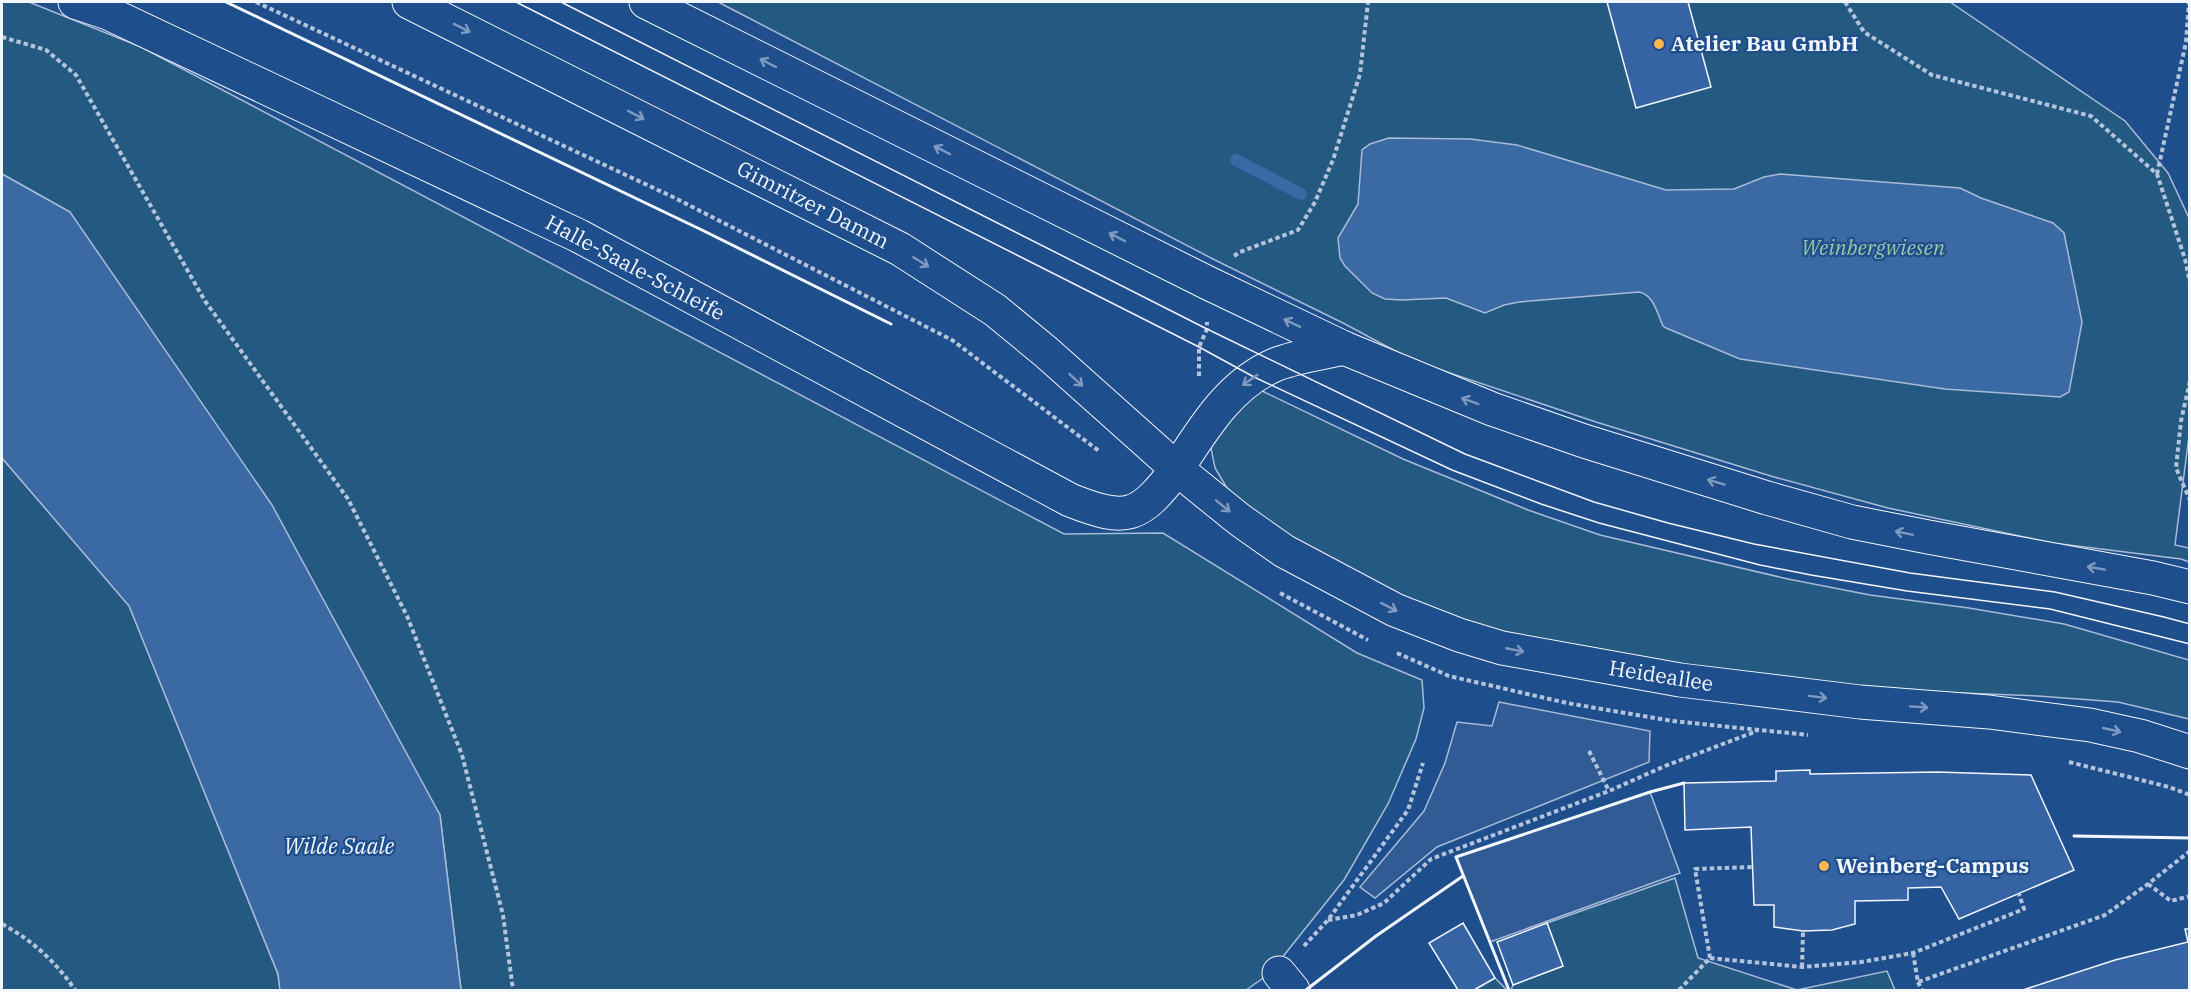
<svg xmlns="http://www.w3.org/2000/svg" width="2191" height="992" viewBox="0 0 2191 992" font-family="'IBM Plex Serif',serif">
<rect width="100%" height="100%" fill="#1f4e8c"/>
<g fill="#245a82" stroke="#a8bbd7" stroke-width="1.5">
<polygon points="2,2 29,2 141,47 1064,534 1163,533 1357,653 1422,680 1424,708 1416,739 1388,804 1344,880 1269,974 1246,990 461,990 440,815 70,212 2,174"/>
<polygon points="718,2 1950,2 2125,121 2168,173 2189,218 2190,428 2175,545 2189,548 2189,562 2181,559 2053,543 1888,508 1774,477 1596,422 1414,361 1343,323 1213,259"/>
<polygon points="1256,388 1403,459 1528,510 1600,535 1788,579 1870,595 1969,608 2064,624 2189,660 2189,719 2118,702 2038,696 1857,689 1525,642 1464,626 1327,562 1246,509 1227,488 1215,468 1211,448 1218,429"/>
<polygon points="2,458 129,605 278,974 280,990 2,990"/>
<polygon points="1675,878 1698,958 1797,990 1887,971 1895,990 1511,990 1513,985 1563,966 1547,923"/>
<polygon points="1495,978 1507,990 1474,990"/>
</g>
<g fill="#305b95" stroke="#a8bbd7" stroke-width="1.5">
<polygon points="1499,702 1650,731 1649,762 1437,847 1375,898 1360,887 1424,811 1445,763 1457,722 1492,726"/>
<polygon points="1650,792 1680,873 1490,942 1456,857"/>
</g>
<g fill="#3b69a3" stroke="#a8bbd7" stroke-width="1.5">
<path d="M1389 138 1470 139 1517 145 1666 190 1734 189 1764 177 1780 174 1960 188 1981 198 2053 223 2064 233 2082 322 2069 392 2060 397 1945 389 1740 359 1666 328 1663 326C1657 313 1654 295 1639 292L1519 302 1504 305 1485 313 1446 298 1402 300 1385 299 1372 293 1345 266 1340 258 1338 238 1358 204 1362 150 1370 144Z"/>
<polygon points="2,174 70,212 272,505 440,815 461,990 280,990 278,974 129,606 2,458"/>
</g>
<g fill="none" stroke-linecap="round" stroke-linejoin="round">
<polyline stroke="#3b69a3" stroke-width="12" points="1236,160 1301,194"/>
</g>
<g fill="#3563a3" stroke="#f2f6ff" stroke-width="1.5">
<polygon points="1607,2 1688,2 1711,87 1636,108"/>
<polygon points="1810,770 1810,774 1937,772 2031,775 2074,870 1959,919 1941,887 1908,888 1908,900 1855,901 1855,924 1832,930 1803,931 1774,927 1774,905 1754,905 1751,827 1685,830 1684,783 1776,781 1776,771"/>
<polygon points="1463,923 1495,978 1474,990 1458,990 1429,943"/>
<polygon points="1547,923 1563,966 1513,985 1497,942"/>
<polygon points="2185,929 2190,929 2190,990 2023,990 2115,960 2188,942"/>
</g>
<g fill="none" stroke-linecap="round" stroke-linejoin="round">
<defs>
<g id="minor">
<path d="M75 2 108 13 579 236 1070 500C1128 523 1139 518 1177 469"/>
<polyline points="1279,973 1293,990"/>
</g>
<g id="major">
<polyline points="409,2 900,249 995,310 1046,352 1177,469 1240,520 1284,551 1395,610 1459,635 1502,648 1680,680 1860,702 1989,712 2090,725 2140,736 2190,752"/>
<polyline points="646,2 1208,283 1344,348 1492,409 1584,441 1767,498 1852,522 1928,537 2153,578 2190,587"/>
<path d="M1177 469C1203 429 1230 383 1277 364 1298 356 1323 353 1344 348"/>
</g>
</defs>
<use href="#minor" stroke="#f2f6ff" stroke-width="35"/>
<use href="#major" stroke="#f2f6ff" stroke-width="35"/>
<g stroke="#b3c4dc" stroke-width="4" stroke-dasharray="4.5 3" stroke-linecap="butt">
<polyline points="256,2 673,197 952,340 1099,451"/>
<polyline points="1845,2 1864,32 1932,75 2091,116 2157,174 2185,259 2190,283"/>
<polyline points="2,37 46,50 76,75 205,301 348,499 407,616 462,755 503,915 513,990"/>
<polyline points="2157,174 2186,42 2189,2"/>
<polyline points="1234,256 1240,252 1298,230 1315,202 1333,160 1360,74 1368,2"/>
<polyline points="1199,376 1199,347 1207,329 1207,322"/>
<polyline points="2190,381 2181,421 2176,468 2190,500"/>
<polyline points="1280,593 1368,640"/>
<polyline points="1397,653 1449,676 1567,703 1672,721 1808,735"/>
<polyline points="1589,751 1609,791"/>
<polyline points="2069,762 2169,787 2190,795"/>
<polyline points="2148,884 2171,901 2190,896"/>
<polyline points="1328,920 1357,915 1384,903 1431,859 1609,791 1665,766 1757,731"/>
<path d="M2 924C32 940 56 962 75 990"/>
<polyline points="1304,946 1328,920 1408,810 1423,763"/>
<polyline points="1913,953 1918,982 2105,915 2148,884 2190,851"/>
<polyline points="1710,958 1802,967 1861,962 1913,953 2024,909 2019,894"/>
<polyline points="1710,958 1695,869 1752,867"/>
<polyline points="1802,967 1803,931"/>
<polyline points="1918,982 1922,990"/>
<polyline points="1679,990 1710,958"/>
</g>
<use href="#minor" stroke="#1f4e8c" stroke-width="33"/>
<use href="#major" stroke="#1f4e8c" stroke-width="33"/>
<g stroke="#f2f6ff" stroke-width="1.5">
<polyline points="516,2 1199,347 1254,377 1452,470 1541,504 1599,523 1760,565 1811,575 1907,591 2050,609 2190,644"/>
<polyline points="561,2 1207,329 1465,454 1594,502 1668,523 1754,544 1910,573 2055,592 2164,617 2190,624"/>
</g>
<g stroke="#f2f6ff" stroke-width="3">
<polyline points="226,2 704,231 891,324"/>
<polyline points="2074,836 2190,838"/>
<polyline points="1306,990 1376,936 1463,876"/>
<polyline points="1509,990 1456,857 1650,792 1684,783"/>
</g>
</g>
<defs><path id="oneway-shaft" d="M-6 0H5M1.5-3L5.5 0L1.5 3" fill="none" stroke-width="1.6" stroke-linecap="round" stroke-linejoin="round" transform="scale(1.5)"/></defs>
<g stroke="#7e9ac0">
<use href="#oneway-shaft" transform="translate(462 28) rotate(27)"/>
<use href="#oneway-shaft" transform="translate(768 63) rotate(-153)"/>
<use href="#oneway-shaft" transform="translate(636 115) rotate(27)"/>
<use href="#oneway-shaft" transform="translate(942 150) rotate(-153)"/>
<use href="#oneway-shaft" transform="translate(1117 237) rotate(-153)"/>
<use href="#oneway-shaft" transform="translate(921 262) rotate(32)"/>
<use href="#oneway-shaft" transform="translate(1292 323) rotate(-154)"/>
<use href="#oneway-shaft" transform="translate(1076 380) rotate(42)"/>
<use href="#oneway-shaft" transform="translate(1250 380) rotate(145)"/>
<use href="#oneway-shaft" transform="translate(1470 401) rotate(-159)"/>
<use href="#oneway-shaft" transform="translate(1716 482) rotate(-163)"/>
<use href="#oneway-shaft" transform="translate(1223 506) rotate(39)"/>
<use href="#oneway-shaft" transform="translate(1904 533) rotate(-168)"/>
<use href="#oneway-shaft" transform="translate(2096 568) rotate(-170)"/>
<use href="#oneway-shaft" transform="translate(1389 607) rotate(27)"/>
<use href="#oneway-shaft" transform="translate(1515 650) rotate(11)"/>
<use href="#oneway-shaft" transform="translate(1818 697) rotate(7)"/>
<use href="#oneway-shaft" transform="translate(1919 707) rotate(4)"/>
<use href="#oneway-shaft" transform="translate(2112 730) rotate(13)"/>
</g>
<g fill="#ffb74d" stroke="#1f4e8c" stroke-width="2">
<circle cx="1659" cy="44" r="6"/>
<circle cx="1824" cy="866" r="6"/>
</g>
<g text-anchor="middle" stroke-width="4.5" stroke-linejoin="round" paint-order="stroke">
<g font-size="21" font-weight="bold" fill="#f2f6ff" stroke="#1f4e8c" text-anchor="start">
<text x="1671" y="51">Atelier Bau GmbH</text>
<text x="1836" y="873">Weinberg-Campus</text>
</g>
<g font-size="21" fill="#f2f6ff" stroke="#1f4e8c">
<text transform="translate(813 205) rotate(27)" y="7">Gimritzer Damm</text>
<text transform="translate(635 268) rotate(28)" y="7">Halle-Saale-Schleife</text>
<text transform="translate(1661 676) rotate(9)" y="7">Heideallee</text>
</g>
<g font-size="21" font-style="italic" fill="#97c8a6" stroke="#1f4e8c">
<text x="1873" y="255">Weinbergwiesen</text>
</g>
<g font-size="22" font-style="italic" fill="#f2f6ff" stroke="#1f4e8c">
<text x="339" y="854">Wilde Saale</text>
</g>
</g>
<rect width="2191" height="992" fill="none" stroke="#f2f6ff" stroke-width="6"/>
</svg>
